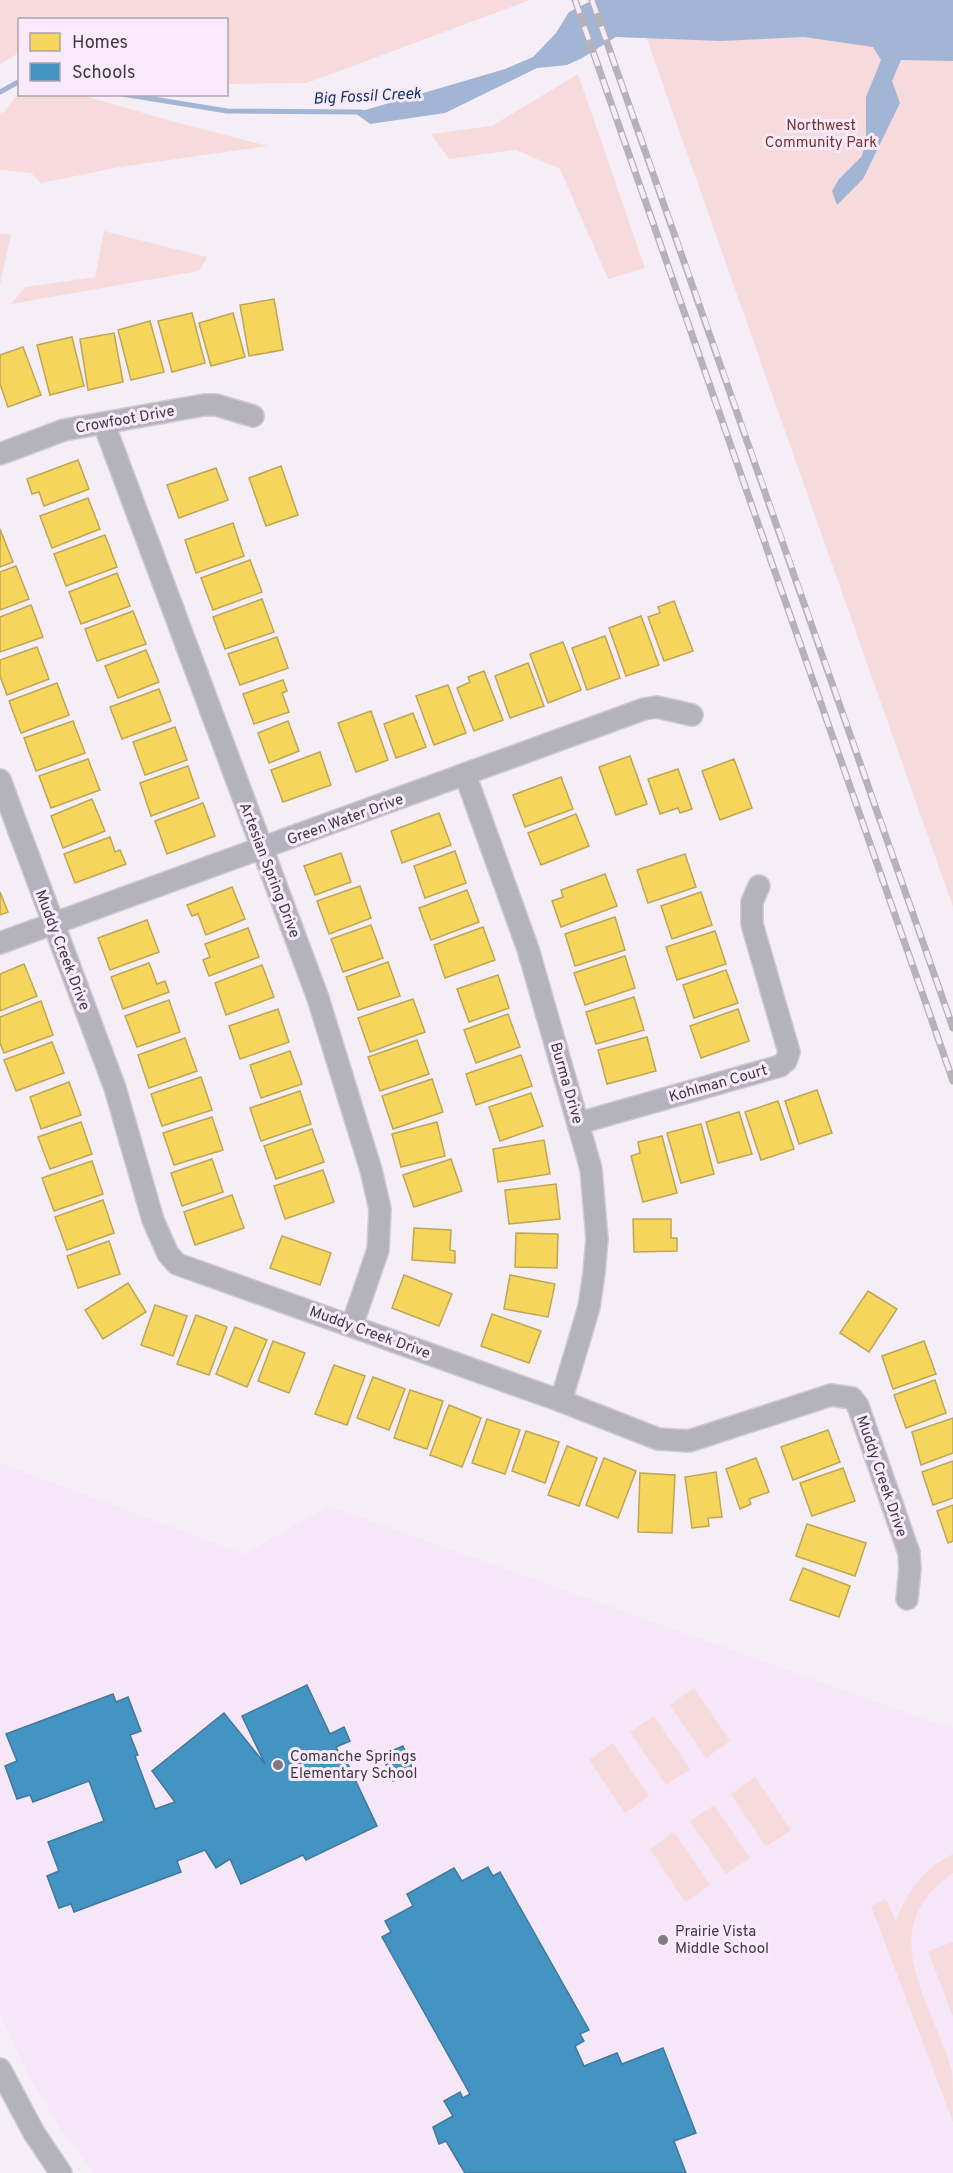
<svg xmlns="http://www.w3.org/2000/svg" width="953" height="2173" viewBox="0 0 953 2173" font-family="Overpass,sans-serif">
<rect width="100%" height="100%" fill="#f5eef6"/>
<polygon fill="#f5e7f7" points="0,1463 244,1554 329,1506 953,1729 953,2173 93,2173 59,2126 29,2077 0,2014"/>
<g fill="#f7dbdc">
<polygon points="0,0 530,0 307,83 227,84 226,20 20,20 19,53 0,64"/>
<polygon points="633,0 953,0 953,907"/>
<polygon points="578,74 645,268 608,279 560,169 516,150 449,159 431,134 492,126"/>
<polygon points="19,92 82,95 171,121 268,146 120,167 41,183 31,173 0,170 0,113 4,112"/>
<polygon points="104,231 207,257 199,271 11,304 25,287 95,277"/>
<polygon points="0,234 11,234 0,285"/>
<polygon points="694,1688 730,1741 706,1758 670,1705"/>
<polygon points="654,1716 690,1769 666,1785 630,1732"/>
<polygon points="613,1743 649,1796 625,1813 589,1760"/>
<polygon points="755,1777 791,1830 766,1847 731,1794"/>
<polygon points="714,1805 750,1858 726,1874 690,1821"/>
<polygon points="674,1832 710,1885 685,1902 650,1849"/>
<path d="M953 1854V1873C871 1930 932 2001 952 2071 953 2086 953 2106 953 2122L871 1906 886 1899 896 1922C906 1892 924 1868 953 1854Z"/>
<polygon points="953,1942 953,2017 928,1951"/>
</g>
<polygon fill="#a3b5d4" points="593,0 953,0 953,61 901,60 892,81 900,103 863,179 837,205 832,191 839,179 862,156 866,138 866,97 881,60 873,47 804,37 721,41 616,37 582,58 567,65 537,68 445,113 370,124 355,113 505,69 533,57 556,33 569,12"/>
<g fill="#f6d55c" stroke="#bfa654" stroke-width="1.5">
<polygon points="274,299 283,350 249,356 240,305"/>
<polygon points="192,313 205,363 172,372 158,321"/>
<polygon points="233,313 245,357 211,366 199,323"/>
<polygon points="150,321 164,372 131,380 118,330"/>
<polygon points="114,333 123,382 88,390 80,339"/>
<polygon points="72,337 84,386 50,395 37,345"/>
<polygon points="23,347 41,395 8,407 0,384 0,355"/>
<polygon points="78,460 89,489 44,506 39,492 32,494 27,479"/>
<polygon points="281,466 298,515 266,526 249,478"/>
<polygon points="216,468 228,500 179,518 167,485"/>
<polygon points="88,498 100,529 52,548 40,516"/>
<polygon points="233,523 244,556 196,573 185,540"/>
<polygon points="0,529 13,562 0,567"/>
<polygon points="105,535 117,567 66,586 54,554"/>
<polygon points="250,560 262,592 213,610 201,578"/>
<polygon points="16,566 29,599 0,610 0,572"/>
<polygon points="117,573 130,606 81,624 69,592"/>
<polygon points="262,599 274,632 225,649 213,617"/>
<polygon points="674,601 693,651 664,661 648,617 660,613 658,607"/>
<polygon points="31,605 43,637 0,652 0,617"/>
<polygon points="133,611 146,644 97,661 85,629"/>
<polygon points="641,616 659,665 626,676 609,628"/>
<polygon points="605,636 620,678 587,690 572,648"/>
<polygon points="277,637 288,668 240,685 228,654"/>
<polygon points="563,642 581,690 548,703 530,654"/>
<polygon points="37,647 49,679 7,695 0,676 0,660"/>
<polygon points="146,650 159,682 118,698 105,666"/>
<polygon points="528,663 544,706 510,718 495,676"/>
<polygon points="484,671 503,720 474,731 457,688 470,682 468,677"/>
<polygon points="283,680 287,691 282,693 289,712 254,724 243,694"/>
<polygon points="57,683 69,715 21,733 9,701"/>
<polygon points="448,685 466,733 434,745 416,696"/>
<polygon points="159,689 171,721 122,739 110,707"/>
<polygon points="371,711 388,760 356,772 338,723"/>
<polygon points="413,713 426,747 396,758 384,724"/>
<polygon points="73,721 85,753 36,771 24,738"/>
<polygon points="288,721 299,751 269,763 258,733"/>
<polygon points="175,727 187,760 145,775 133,742"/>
<polygon points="320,752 331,785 283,802 271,770"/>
<polygon points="630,756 647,804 616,815 599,767"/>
<polygon points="88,759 100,790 51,808 39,776"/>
<polygon points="734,759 752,808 720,820 702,771"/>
<polygon points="188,766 199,798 151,816 140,783"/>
<polygon points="678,769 692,809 680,813 678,808 660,814 648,779"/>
<polygon points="561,777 573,809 525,827 513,795"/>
<polygon points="92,799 105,831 63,848 51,816"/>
<polygon points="203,803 215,836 167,854 155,821"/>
<polygon points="439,813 451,845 402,863 391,831"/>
<polygon points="576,814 589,846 541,865 528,833"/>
<polygon points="110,837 115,852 120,850 126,864 75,883 64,854"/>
<polygon points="455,851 466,883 425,898 414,866"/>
<polygon points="341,853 351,882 315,895 304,866"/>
<polygon points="685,854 696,887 648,903 637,870"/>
<polygon points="605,874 617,906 561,927 552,901 563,897 561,890"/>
<polygon points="360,886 371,918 329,934 317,901"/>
<polygon points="232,887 245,919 206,935 198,914 192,916 187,905"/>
<polygon points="467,890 479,922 431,940 419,908"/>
<polygon points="0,892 8,912 0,915"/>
<polygon points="701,892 712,925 672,939 661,906"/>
<polygon points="615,917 625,950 575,966 565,934"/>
<polygon points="147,920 159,952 110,970 98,938"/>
<polygon points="371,925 383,958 343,972 331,939"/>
<polygon points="483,927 495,960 445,978 434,945"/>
<polygon points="248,928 259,957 209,976 203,960 210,957 205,944"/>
<polygon points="715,931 726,964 677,980 666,947"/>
<polygon points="625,956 635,988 585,1005 574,973"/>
<polygon points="388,962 400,996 358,1010 346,977"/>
<polygon points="149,963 157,984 165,981 169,992 123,1009 111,977"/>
<polygon points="24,964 37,996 0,1011 0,974"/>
<polygon points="262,965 274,997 226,1015 215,983"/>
<polygon points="726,970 738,1003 694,1018 683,985"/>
<polygon points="498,975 509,1008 469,1022 457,989"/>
<polygon points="634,997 644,1030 596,1044 586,1012"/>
<polygon points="413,999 425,1032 370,1052 358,1018"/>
<polygon points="169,1000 180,1032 137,1047 125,1016"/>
<polygon points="41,1001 53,1035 4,1053 0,1043 0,1017"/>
<polygon points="278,1009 289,1042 240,1059 229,1026"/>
<polygon points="738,1009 749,1041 701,1058 690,1026"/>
<polygon points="508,1014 520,1047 476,1063 464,1030"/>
<polygon points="647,1037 656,1071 607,1084 598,1050"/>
<polygon points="185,1038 197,1071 149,1088 138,1055"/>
<polygon points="417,1040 429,1074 380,1091 368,1057"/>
<polygon points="52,1042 64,1073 16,1091 4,1060"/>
<polygon points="290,1051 302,1084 261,1098 250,1065"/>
<polygon points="521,1055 532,1086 476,1105 466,1074"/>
<polygon points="201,1077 212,1110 162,1126 151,1094"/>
<polygon points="432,1079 443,1112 393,1129 382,1096"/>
<polygon points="69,1082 81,1115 41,1129 30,1097"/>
<polygon points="817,1090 832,1133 799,1144 785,1101"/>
<polygon points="300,1091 311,1124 261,1141 250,1108"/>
<polygon points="531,1093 543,1126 500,1141 489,1107"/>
<polygon points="778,1101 794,1149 761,1160 745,1112"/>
<polygon points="739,1112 752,1154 718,1163 706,1122"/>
<polygon points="212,1117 223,1150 174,1165 163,1133"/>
<polygon points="81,1122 92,1154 50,1169 38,1137"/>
<polygon points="437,1122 445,1156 401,1167 392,1134"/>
<polygon points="701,1124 714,1174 681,1183 667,1133"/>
<polygon points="312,1129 324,1162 276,1179 264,1146"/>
<polygon points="662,1136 677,1193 643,1202 631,1156 640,1153 638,1142"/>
<polygon points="544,1140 550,1174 498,1182 493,1149"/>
<polygon points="212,1159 223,1192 182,1206 171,1173"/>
<polygon points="451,1159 462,1191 414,1207 403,1175"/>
<polygon points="92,1161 103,1194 54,1211 42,1178"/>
<polygon points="323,1170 334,1202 285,1219 274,1186"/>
<polygon points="556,1184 560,1219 509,1224 505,1190"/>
<polygon points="232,1195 244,1228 195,1245 184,1212"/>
<polygon points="103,1200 114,1233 67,1250 55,1217"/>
<polygon points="633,1219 671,1219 671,1238 677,1238 677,1251 634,1252"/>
<polygon points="414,1228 451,1230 450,1250 455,1251 455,1263 412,1260"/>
<polygon points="516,1233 558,1234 557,1268 515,1267"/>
<polygon points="282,1236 331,1253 320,1285 270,1268"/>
<polygon points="109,1241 120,1274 78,1288 67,1256"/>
<polygon points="404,1275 452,1294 439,1326 392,1308"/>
<polygon points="510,1275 555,1284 548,1317 504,1309"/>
<polygon points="128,1283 146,1312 103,1339 85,1310"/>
<polygon points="868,1291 897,1309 869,1352 840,1333"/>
<polygon points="155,1305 187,1316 173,1356 141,1345"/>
<polygon points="492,1314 541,1331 529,1363 481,1346"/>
<polygon points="196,1315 227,1327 209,1375 177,1364"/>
<polygon points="235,1327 267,1340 247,1387 216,1374"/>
<polygon points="273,1341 305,1353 289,1393 258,1381"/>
<polygon points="924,1341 936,1374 893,1389 882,1356"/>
<polygon points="334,1365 365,1376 347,1425 315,1414"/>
<polygon points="373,1377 405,1389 389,1430 357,1418"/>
<polygon points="935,1380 946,1413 906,1428 894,1395"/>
<polygon points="410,1390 443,1401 427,1449 394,1438"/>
<polygon points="449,1405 481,1418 462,1467 430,1455"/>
<polygon points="953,1418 953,1453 921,1465 912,1432"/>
<polygon points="487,1419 520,1430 505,1474 472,1463"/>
<polygon points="828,1430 840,1462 793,1480 781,1447"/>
<polygon points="526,1431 559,1442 545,1483 512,1471"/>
<polygon points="567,1446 597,1458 579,1506 548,1495"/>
<polygon points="604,1458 636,1471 618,1518 586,1505"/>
<polygon points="756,1458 769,1492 749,1499 751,1504 740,1509 726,1469"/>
<polygon points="953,1461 953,1498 933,1505 922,1472"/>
<polygon points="843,1468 855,1501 812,1516 800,1483"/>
<polygon points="716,1472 722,1517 708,1518 709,1526 692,1528 685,1477"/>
<polygon points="640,1473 675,1475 672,1533 638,1532"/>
<polygon points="953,1505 953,1541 948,1543 937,1511"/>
<polygon points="807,1524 866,1543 855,1576 796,1556"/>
<polygon points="803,1568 850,1586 839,1617 790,1600"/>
</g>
<g fill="#4393c3" stroke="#42789c" stroke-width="1.5">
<polygon points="307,1685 330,1734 344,1727 350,1741 336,1747 341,1757 344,1756 377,1826 306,1860 303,1855 241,1884 230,1859 216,1868 205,1850 177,1861 181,1872 74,1912 71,1904 59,1908 47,1876 59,1871 48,1842 104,1821 89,1781 33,1802 30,1795 17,1799 5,1766 17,1761 6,1734 113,1694 116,1702 128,1697 141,1731 130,1735 138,1755 135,1756 155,1809 175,1802 152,1771 224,1713 265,1764 242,1716"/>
<polygon points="403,1746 414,1772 393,1781 382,1755"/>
<polygon points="488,1867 493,1876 500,1872 589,2030 580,2034 584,2041 575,2046 584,2066 617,2053 622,2064 663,2048 696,2133 674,2141 686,2173 465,2173 446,2141 439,2144 433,2127 453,2116 444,2101 460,2092 463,2098 470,2094 382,1937 391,1932 385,1921 413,1906 407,1894 454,1868 462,1881"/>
</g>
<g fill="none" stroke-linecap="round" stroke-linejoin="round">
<g stroke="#a3b5d4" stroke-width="5">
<polyline points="0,92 20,81"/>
<polyline points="122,94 227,111 362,112"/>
</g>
<defs>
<g id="street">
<polyline points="104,424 318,998 371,1170 380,1209 378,1250 352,1325"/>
<polyline points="0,454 64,430 204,405 216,405 253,416"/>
<polyline points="465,774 528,949 591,1169 597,1239 594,1273 589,1307 561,1401"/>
<polyline points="0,780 115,1088 153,1220 168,1254 177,1264 561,1401 658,1439 689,1441 831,1395 852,1398 858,1406 909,1553 910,1569 907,1599"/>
<polyline points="0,943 644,709 657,707 692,715"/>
<polyline points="579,1123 780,1066 786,1061 789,1052 752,924 752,902 759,886"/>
<polyline points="0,2069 34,2133 61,2173"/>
</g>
</defs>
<use href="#street" stroke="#d0cbd1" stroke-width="24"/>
<use href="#street" stroke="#b4b2ba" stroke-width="21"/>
<defs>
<g id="rail">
<polyline points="575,0 953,1081"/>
<path d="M592 0C713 342 833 685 953 1028"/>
</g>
</defs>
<use href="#rail" stroke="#b5b2b8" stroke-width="7"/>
<use href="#rail" stroke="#f8eafa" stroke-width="4.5" stroke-dasharray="14" stroke-linecap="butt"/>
</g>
<g fill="#7f7980" stroke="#f8eafa" stroke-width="2">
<circle cx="278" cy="1765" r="6"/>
<circle cx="663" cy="1940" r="6"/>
</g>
<g text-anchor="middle" stroke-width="6" stroke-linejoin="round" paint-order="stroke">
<g font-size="15" fill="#7a342d" stroke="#f8eafa">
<text x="821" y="130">Northwest<tspan x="821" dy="17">Community Park</tspan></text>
</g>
<g font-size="15" fill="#3f3a40" stroke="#f8eafa">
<text transform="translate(125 419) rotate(-10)" y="5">Crowfoot Drive</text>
<text transform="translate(345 819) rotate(-20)" y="5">Green Water Drive</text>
<text transform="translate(270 870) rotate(69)" y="5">Artesian Spring Drive</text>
<text transform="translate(63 950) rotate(69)" y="5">Muddy Creek Drive</text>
<text transform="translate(567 1083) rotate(74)" y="5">Burma Drive</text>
<text transform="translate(718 1083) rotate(-16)" y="5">Kohlman Court</text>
<text transform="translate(370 1332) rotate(20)" y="5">Muddy Creek Drive</text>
<text transform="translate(882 1476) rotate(71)" y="5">Muddy Creek Drive</text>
</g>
<g font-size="15" fill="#3f3a40" stroke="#f8eafa" text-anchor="start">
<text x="290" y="1761">Comanche Springs<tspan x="290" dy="17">Elementary School</tspan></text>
<text x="675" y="1936">Prairie Vista<tspan x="675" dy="17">Middle School</tspan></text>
</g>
<g font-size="16" font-style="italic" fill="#0f3467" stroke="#f8eafa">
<text transform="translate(367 95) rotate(-3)" y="6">Big Fossil Creek</text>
</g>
</g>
<rect x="18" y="18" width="210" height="78" fill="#f8eafa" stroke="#aea4b0" stroke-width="1.5"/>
<rect x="30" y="33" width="30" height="18" fill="#f6d55c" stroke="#aea4b0" stroke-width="1.5"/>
<text x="72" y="48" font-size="18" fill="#3f3a40">Homes</text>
<rect x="30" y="63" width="30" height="18" fill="#4393c3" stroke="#aea4b0" stroke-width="1.5"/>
<text x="72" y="78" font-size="18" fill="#3f3a40">Schools</text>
</svg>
